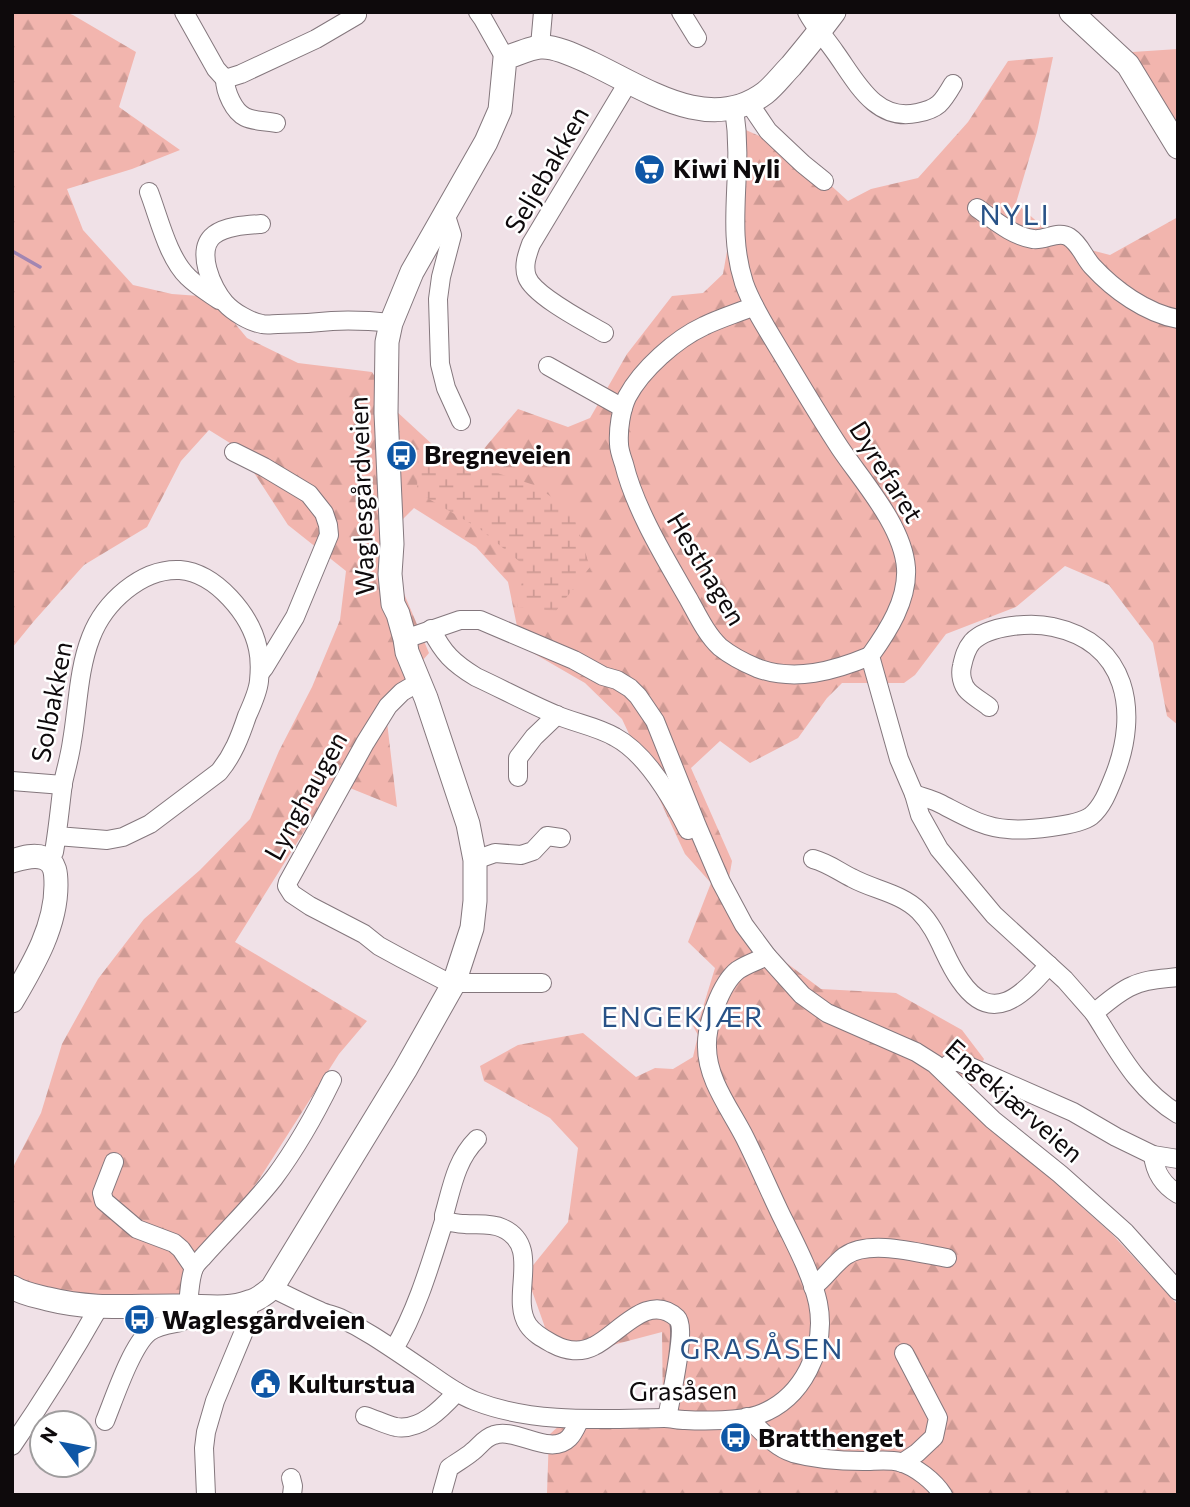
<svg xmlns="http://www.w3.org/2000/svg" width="1190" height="1507" viewBox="0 0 1190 1507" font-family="Commissioner,sans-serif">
<defs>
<pattern id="forest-firs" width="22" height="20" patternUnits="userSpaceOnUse" patternTransform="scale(1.75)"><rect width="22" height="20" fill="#f2b5ae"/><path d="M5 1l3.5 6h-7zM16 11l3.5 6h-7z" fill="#ce9a94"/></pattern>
<pattern id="wetland-marsh" width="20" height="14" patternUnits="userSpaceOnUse" patternTransform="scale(1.75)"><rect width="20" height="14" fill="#f2b5ae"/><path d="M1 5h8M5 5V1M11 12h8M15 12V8" fill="none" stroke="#ce9a94"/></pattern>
</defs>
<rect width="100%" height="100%" fill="#f0e1e7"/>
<g fill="url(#forest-firs)">
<polygon points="12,12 65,12 73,15 136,52 119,107 180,150 132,169 67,189 83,230 133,285 172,294 213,297 247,338 298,363 372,372 395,410 433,445 476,458 518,409 568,427 590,418 627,354 672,296 703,293 723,274 736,200 739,127 793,151 848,201 871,189 918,178 968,122 1008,61 1053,57 1037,132 1016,203 1060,242 1110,255 1178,217 1178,725 1167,716 1153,643 1109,585 1065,566 1016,607 946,634 915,675 904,683 842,683 827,698 798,738 750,763 720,741 691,768 732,861 726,895 772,952 821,989 896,993 962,1030 984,1059 971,1087 1023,1139 1064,1191 1112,1234 1178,1305 1178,1495 551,1495 547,1493 549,1435 574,1412 663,1414 662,1332 590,1351 547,1333 526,1274 568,1222 578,1148 550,1118 484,1081 480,1066 518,1045 583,1033 636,1077 655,1068 673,1069 693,1057 698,1035 693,1026 700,1017 715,968 688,942 711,883 685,854 622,719 585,683 521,646 508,582 476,547 414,508 396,526 400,584 429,653 417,667 387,722 397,807 335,782 235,942 367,1021 339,1054 260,1178 218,1238 181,1302 118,1307 12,1282 12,1169 41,1113 62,1044 98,979 144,919 200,870 250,819 279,751 312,687 340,620 346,571 288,525 238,448 209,430 181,461 147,527 84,565 34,621 12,648"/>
<polygon points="1178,49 1178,139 1117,53"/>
</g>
<polygon fill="url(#wetland-marsh)" points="418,453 494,472 534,485 572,511 590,567 556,611 517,607 525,566 480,529 417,492"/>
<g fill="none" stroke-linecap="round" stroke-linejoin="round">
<polyline stroke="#a286b2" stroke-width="3.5" points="12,251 40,267"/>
<defs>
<g id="minor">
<polyline points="184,12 216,69 225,79 241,74 316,39 357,15"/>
<polyline points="478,12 483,19 505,58"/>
<polyline points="681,12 697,38"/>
<path d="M807 12C815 27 826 39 835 52 856 81 875 122 917 113 938 109 942 103 953 84"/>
<polyline points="540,46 543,12"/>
<path d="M225 79C225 87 227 93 231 101 242 123 254 119 276 123"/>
<polyline points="749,103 768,131 803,164 824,181"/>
<path d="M734 108C737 128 738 147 737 167 736 207 731 243 744 283 752 306 766 327 779 349 799 382 819 416 840 448 863 482 903 526 906 568 908 600 888 631 870 656L899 759 914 794 920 815 939 849 994 915 1065 980 1094 1013"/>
<path d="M149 192C159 218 168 258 188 277 197 286 209 293 219 300"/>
<path d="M977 208C993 219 1012 236 1033 239 1045 241 1058 230 1069 237 1080 244 1084 257 1092 266 1114 290 1146 313 1178 319"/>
<polyline points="445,213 452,235 441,277 438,299 440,364 446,388 461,421"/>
<path d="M261 224C246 225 226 226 214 235 195 250 212 289 225 303 233 312 250 322 262 324 267 325 273 324 278 324 296 324 314 323 332 321 351 320 372 321 391 323"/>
<path d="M754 306C738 313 720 318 704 326 676 339 642 369 627 397 621 410 618 429 619 444 619 450 622 458 624 464 635 509 665 558 688 598 697 614 706 634 720 647 730 655 745 663 757 668 795 682 834 671 870 656"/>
<path d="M604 333C587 323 534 296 527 277 523 266 527 255 531 244L629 81"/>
<polyline points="548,366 623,408"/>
<polyline points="234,452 264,467 309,494 324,513 328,525 329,535 295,617 264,668 260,673"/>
<path d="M431 629C443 653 453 663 476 677 502 689 528 703 554 714 574 723 596 726 615 737 647 754 672 798 688 830"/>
<polyline points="405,639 460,620 480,620 574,660 603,676 617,680 630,688 638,696 655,721 697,826 721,882 744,925 767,956 802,995 827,1013 916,1052 935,1064 993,1120 1060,1174 1125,1232 1178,1291"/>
<polyline points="419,682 402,692 388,706 365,743 288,882 287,886 292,894 310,906 364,934 379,946 401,958 449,983 542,983"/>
<polyline points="518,777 518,758 534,737 557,715"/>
<polyline points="12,781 63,785"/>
<path d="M914 794C922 797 931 799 939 803 961 814 983 828 1008 829 1025 831 1078 826 1091 816 1103 806 1109 789 1115 774 1139 712 1128 643 1053 627 1032 622 988 625 972 642 966 649 964 657 962 666 960 674 962 685 968 691 974 697 983 702 989 707"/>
<path d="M813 859C828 863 838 871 852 878 874 890 901 893 919 911 939 931 944 958 960 980 992 1027 1023 995 1049 965"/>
<path d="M49 860 54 852C58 829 60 806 63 783 66 769 70 756 72 741 78 707 78 670 91 637 104 603 141 568 180 570 216 573 251 615 258 649 260 658 260 671 259 681 258 692 252 705 247 716 240 737 233 755 219 772L150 824 123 837 107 840 57 836"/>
<polyline points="475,860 495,853 521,855 533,851 547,836 561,838"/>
<path d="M1178 977C1162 979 1146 979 1132 986 1118 992 1105 1004 1094 1013 1119 1052 1137 1089 1178 1114"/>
<polyline points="944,1072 949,1064 957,1061 1073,1112 1116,1137 1153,1155 1178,1159"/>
<path d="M1153 1155C1155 1173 1163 1185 1178 1194"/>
<polyline points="114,1162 102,1193 104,1201 137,1229 174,1243 181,1249 194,1268"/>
<path d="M444 1221V1215C452 1187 456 1160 477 1139"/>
<path d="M813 1287C825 1278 833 1265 845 1256 869 1239 918 1253 947 1258"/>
<path d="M272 1288C288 1296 304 1304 320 1311 326 1314 333 1315 340 1318 351 1323 362 1329 373 1336 392 1348 411 1361 430 1374 444 1384 459 1395 475 1401 534 1424 601 1419 664 1418 671 1418 678 1420 685 1420 704 1421 741 1421 758 1415 803 1399 827 1348 818 1303 812 1275 794 1241 781 1215 769 1190 758 1164 745 1138 731 1110 707 1080 707 1047 706 1025 721 983 738 970 747 964 757 961 767 956"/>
<path d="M394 1349C417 1310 430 1265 444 1221 451 1222 458 1224 465 1224 477 1225 491 1223 502 1228 543 1246 509 1297 528 1325 534 1334 544 1339 553 1344 566 1351 581 1353 594 1346 619 1334 648 1291 677 1318 687 1328 670 1401 667 1418"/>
<path d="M365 1416C375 1419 386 1425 396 1427 421 1431 442 1408 457 1392"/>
<path d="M747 1417C761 1430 774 1447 793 1453 815 1459 840 1461 863 1461 875 1461 889 1459 900 1462 916 1467 934 1481 943 1495"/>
<path d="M105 1421C114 1399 132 1345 149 1332 158 1325 171 1324 181 1322 192 1305 187 1285 194 1268 196 1264 199 1261 202 1258 226 1231 252 1206 274 1178 297 1147 315 1115 332 1080"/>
<path d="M12 1446C43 1401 72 1355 99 1307"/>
<polyline points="902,1463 917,1453 934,1437 938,1418 904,1353"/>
<polyline points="291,1478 293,1486 292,1495"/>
<path d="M442 1493 449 1468C457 1462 465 1458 472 1452 480 1446 484 1438 494 1435 516 1427 550 1457 569 1438 574 1433 577 1425 580 1419"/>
<polyline points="206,1495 204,1448 206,1432 215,1401 247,1324 249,1303"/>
</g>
<g id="major">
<polyline points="1071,12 1128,65 1178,147"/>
<path d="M12 861C22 858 34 854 44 858 56 862 56 875 56 885 56 927 33 965 12 1001"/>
<path d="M12 1287C23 1294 36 1296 48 1299 96 1311 136 1305 184 1306 206 1306 228 1310 249 1302 257 1300 265 1294 272 1288L405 1070 454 983 472 928 475 901V860L468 824 426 698 407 652 405 639 398 614 393 604 390 574 392 544 386 413 387 342 391 323 412 272 486 142 500 110 505 58C515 55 532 47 541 47 556 46 578 57 591 63 644 88 709 135 765 93 775 85 782 75 791 66 806 48 820 31 834 12"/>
</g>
</defs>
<use href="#minor" stroke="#84777d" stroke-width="20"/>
<use href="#major" stroke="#84777d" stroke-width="25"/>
<use href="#minor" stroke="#fff" stroke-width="18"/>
<use href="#major" stroke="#fff" stroke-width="23"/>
</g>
<defs>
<symbol id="supermarket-disc" viewBox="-11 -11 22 22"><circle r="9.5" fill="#0f57a6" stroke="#fff"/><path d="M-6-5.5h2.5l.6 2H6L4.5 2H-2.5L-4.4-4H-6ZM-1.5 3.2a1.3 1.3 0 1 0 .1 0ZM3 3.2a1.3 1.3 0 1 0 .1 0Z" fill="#fff"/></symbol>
<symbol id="bus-disc" viewBox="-11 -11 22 22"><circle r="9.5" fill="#0f57a6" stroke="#fff"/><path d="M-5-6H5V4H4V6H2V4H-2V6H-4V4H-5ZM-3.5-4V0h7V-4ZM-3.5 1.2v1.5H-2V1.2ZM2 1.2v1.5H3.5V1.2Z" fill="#fff"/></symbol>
<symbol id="civic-disc" viewBox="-11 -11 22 22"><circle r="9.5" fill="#0f57a6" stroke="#fff"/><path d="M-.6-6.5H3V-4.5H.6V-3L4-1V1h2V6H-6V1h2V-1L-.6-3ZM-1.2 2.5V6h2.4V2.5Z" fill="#fff"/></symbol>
</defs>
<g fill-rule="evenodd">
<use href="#supermarket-disc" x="632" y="152" width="35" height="35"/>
<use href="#bus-disc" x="384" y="438" width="35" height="35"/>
<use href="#bus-disc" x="122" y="1302" width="35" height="35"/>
<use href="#civic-disc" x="248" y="1366" width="35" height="35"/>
<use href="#bus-disc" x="718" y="1420" width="35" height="35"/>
</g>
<g text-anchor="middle" stroke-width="5" stroke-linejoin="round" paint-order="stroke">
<g font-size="26" font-weight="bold" fill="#0e0a0c" stroke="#fff" text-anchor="start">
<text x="673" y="178">Kiwi Nyli</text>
<text x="424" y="464">Bregneveien</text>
<text x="162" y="1329">Waglesgårdveien</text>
<text x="288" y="1393">Kulturstua</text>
<text x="758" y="1447">Bratthenget</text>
</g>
<g font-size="26" fill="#0e0a0c" stroke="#fff">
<text transform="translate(547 170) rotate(-60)" y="9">Seljebakken</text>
<text transform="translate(886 472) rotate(58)" y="9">Dyrefaret</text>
<text transform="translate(362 496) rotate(-92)" y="9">Waglesgårdveien</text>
<text transform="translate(706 569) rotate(59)" y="9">Hesthagen</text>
<text transform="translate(52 702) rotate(-79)" y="9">Solbakken</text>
<text transform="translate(306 796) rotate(-61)" y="9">Lynghaugen</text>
<text transform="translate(1014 1101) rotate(41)" y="9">Engekjærveien</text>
<text transform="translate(683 1391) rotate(-1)" y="9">Grasåsen</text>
</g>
<g font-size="28" letter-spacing="2" fill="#285287" stroke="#fff">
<text x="1015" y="225">NYLI</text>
<text x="683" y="1027">ENGEKJÆR</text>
<text x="762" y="1359">GRASÅSEN</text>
</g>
</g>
<rect width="1190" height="1507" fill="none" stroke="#0e0a0c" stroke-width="28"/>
<g transform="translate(63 1444) rotate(302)"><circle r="33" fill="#ffffff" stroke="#9f9d9e" stroke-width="2"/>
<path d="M0-5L12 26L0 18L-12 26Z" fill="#0f57a6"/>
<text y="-10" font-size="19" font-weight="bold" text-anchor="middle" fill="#0e0a0c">N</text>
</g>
</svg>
